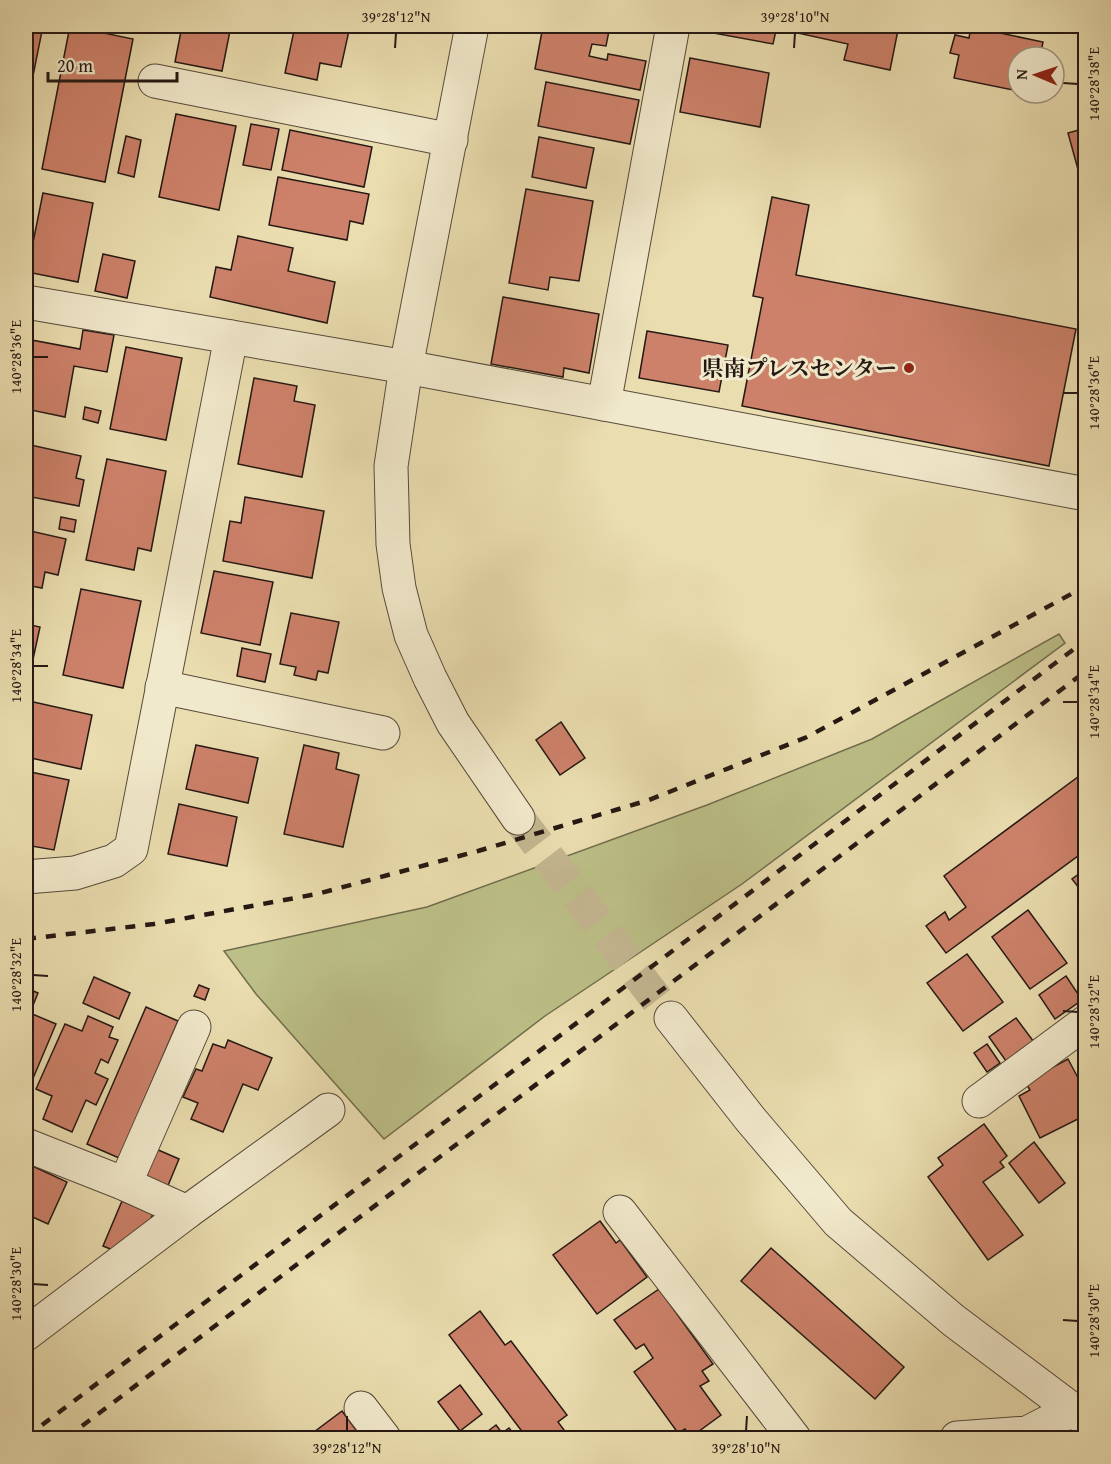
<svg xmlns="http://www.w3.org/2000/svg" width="1111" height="1464" viewBox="0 0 1111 1464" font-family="'Gentium Book Plus','Noto Serif JP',serif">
<rect width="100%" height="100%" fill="#eaddaf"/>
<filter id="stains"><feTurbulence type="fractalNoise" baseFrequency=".00333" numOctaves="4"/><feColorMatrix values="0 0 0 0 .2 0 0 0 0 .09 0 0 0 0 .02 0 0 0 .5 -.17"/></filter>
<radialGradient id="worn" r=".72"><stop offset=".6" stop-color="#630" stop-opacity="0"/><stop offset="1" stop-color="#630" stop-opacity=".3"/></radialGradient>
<polygon fill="#bcbf87" stroke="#706c4d" stroke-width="1.5" points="1059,634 1065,643 742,884 545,1016 384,1139 256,994 224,951 427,907 707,805 872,739"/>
<g fill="#cd816a" stroke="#251813" stroke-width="1.5">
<polygon points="26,26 43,26 33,76 26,75"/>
<polygon points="70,26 133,39 105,182 42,169"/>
<polygon points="182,26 231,26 222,71 175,62"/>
<polygon points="295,26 350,26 341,67 320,63 317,80 285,73"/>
<polygon points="543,26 610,26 606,46 592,44 589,56 607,60 608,54 646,61 640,90 535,69"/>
<polygon points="715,26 777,26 773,44 713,33"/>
<polygon points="785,26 879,26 898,30 890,70 844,60 848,44 784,30"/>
<polygon points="971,27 1043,42 1040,57 1018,57 1018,91 954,78 959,55 950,53 955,35 969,38"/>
<polygon points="690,58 769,73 760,127 680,112"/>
<polygon points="546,82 639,100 630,144 538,126"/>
<polygon points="176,114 236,126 219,210 159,197"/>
<polygon points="251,124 279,129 271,170 243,165"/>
<polygon points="1086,128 1086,195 1085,195 1068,133"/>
<polygon points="290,130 372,147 364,187 282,170"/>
<polygon points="126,136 141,140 134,177 118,173"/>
<polygon points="539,137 594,148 586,188 532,177"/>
<polygon points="278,177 369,194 363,224 350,221 347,240 269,225"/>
<polygon points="526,189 593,201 579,281 550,277 548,290 509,283"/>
<polygon points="43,193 93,203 78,282 27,272"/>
<polygon points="772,197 809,205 796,275 1076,329 1049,466 742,406 763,298 753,296"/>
<polygon points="238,236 293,248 288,271 335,282 327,323 210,297 216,267 231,270"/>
<polygon points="103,254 135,261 127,298 95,291"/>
<polygon points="503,297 599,314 589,373 564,368 563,377 491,364"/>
<polygon points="83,330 114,335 107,372 74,366 65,417 26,409 26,339 80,349"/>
<polygon points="647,331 728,345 719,392 639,378"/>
<polygon points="126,347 182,358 166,440 110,429"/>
<polygon points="254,378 297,386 294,401 315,405 302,477 238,464"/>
<polygon points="85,407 101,411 98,423 83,419"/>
<polygon points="26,444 81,456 76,478 84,480 79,506 26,496"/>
<polygon points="107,459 166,471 151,551 138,548 134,570 86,560"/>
<polygon points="245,497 324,511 312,578 223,561 230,521 241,523"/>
<polygon points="61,517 76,520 74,532 59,529"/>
<polygon points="26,530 66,539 58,575 45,572 42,588 26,585"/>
<polygon points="214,571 273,582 260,645 201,633"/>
<polygon points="81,589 141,601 123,688 63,675"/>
<polygon points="291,613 339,622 328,673 318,671 316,680 294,675 296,667 280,664"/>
<polygon points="26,624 40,627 30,673 26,672"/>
<polygon points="242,648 271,654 265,682 237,676"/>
<polygon points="29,701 92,715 81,769 26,757 26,719"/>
<polygon points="561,722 585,758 560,775 536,740"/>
<polygon points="196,745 258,758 248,803 186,789"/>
<polygon points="304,745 339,753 336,769 359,775 343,847 284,834"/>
<polygon points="26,771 69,780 54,850 32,846 29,860 26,859"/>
<polygon points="1086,771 1086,850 946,953 926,926 945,912 949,920 966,907 944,876"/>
<polygon points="179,804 237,817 227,866 168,854"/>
<polygon points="1086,869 1086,897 1072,879"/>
<polygon points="1028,910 1067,963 1030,989 992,937"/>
<polygon points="967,954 1003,1002 963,1031 927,983"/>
<polygon points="1066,976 1082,1000 1055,1019 1039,995"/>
<polygon points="94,977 130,993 119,1019 83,1003"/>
<polygon points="199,985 209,989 205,1000 194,996"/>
<polygon points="26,988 38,993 30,1013 56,1024 26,1095"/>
<polygon points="146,1007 178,1021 119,1158 87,1144"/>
<polygon points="88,1016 113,1027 109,1037 118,1040 108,1063 101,1059 95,1073 108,1079 96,1105 86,1100 72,1132 43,1119 52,1096 36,1089 65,1024 82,1031"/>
<polygon points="1016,1018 1034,1042 1006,1061 989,1037"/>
<polygon points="228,1040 272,1058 258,1090 243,1084 223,1132 191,1119 198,1103 183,1097 196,1069 202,1071 213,1044 225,1048"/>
<polygon points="987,1044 1000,1063 987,1072 974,1053"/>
<polygon points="1068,1059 1086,1093 1086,1115 1040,1138 1019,1096 1030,1090 1025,1082"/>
<polygon points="984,1124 1007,1156 1000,1162 1004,1167 983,1182 1023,1235 988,1260 928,1177 943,1165 938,1158"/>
<polygon points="1034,1142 1065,1183 1039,1203 1009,1163"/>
<polygon points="156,1149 179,1159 167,1188 144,1178"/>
<polygon points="26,1163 67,1182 48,1224 26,1214"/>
<polygon points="122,1201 153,1214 147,1227 115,1251 103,1246"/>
<polygon points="600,1221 616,1243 620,1240 647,1277 597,1314 553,1255"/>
<polygon points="771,1248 904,1367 875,1399 741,1281"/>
<polygon points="659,1289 713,1364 702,1371 709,1381 700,1386 721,1415 691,1437 685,1429 678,1433 634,1372 653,1358 644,1344 636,1349 614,1320"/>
<polygon points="480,1311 505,1345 511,1341 567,1415 558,1422 570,1438 527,1438 449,1335"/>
<polygon points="460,1385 482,1414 460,1431 438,1402"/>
<polygon points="342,1411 362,1438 306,1438"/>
<polygon points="496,1425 502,1433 509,1428 517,1438 479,1438"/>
</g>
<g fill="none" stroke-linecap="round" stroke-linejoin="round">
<polyline stroke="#c3b690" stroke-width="33" stroke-dasharray="33 16" stroke-linecap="butt" points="518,818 671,1018"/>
<defs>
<g id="minor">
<polyline points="472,26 406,367 391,466 393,544 399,588 411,635 430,678 453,723 518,818"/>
<polyline points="155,81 451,140"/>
<polyline points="26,302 406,367 1086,494"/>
<polyline points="604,404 673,26"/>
<polyline points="162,687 383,733"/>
<polyline points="26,877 75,873 114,861 131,849 231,337"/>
<polyline points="671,1018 751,1120 838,1222 953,1320 1086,1420"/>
<polyline points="979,1101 1086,1022"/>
<polyline points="26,1145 125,1184 187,1212"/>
<polyline points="125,1184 194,1027"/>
<polyline points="620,1212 794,1438"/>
<polyline points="26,1334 187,1212 328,1110"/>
<polyline points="361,1408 384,1438"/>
<polyline points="957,1438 1027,1433 1072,1410"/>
</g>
</defs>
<use href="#minor" stroke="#56493a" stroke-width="35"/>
<use href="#minor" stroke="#f1e9cb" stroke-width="33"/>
<g stroke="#251813" stroke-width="4.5" stroke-dasharray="10 10" stroke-linecap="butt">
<polyline points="26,939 154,924 317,894 478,851 649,800 807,737 1086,586"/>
<polyline points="26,1437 1086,640"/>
<polyline points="66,1438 1086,671"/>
</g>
</g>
<path fill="none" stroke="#251813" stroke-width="2" d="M395 48 396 33M794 48 795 33M1063 83 1078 84M33 357H48M1063 393H1078M33 666H48M1063 702H1078M33 975 48 976M1063 1011 1078 1012M33 1284 48 1285M1063 1320 1078 1321M347 1431V1416M746 1431 747 1416"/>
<circle fill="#8f2418" stroke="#f1e9cb" stroke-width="2" cx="909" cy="368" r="6"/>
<g text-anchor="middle" stroke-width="6" stroke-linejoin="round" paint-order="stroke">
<g font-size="22" font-weight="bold" fill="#251813" stroke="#f1e9cb" text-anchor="end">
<text x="897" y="376">県南プレスセンター</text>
</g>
</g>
<rect width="1111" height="1464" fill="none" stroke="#eaddaf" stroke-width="66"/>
<g transform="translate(1036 75) rotate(272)"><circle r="28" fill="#f1e9cb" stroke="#9f9581" stroke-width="1.5"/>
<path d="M0-4.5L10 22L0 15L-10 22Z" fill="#8f2418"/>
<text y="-9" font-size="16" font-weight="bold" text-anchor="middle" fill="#251813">N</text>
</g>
<path d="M48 72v9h129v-9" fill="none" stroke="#251813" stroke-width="3"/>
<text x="57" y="72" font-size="18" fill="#251813" stroke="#f1e9cb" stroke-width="4.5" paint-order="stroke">20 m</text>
<rect x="33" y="33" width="1045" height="1398" fill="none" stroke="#251813" stroke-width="2"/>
<g font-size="15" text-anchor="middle" fill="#251813">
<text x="396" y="22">39°28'12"N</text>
<text x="795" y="22">39°28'10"N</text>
<text transform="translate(1094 84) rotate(-90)" y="5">140°28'38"E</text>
<text transform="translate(16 357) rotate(-90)" y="5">140°28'36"E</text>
<text transform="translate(1094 393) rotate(-90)" y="5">140°28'36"E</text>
<text transform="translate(16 666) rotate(-90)" y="5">140°28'34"E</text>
<text transform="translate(1094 702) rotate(-90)" y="5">140°28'34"E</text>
<text transform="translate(16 975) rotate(-90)" y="5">140°28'32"E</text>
<text transform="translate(1094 1012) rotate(-90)" y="5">140°28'32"E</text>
<text transform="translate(16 1284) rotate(-90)" y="5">140°28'30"E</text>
<text transform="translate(1094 1321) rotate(-90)" y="5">140°28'30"E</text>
<text x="347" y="1453">39°28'12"N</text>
<text x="746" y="1453">39°28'10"N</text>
</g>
<rect width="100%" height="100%" filter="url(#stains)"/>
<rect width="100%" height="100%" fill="url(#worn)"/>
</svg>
